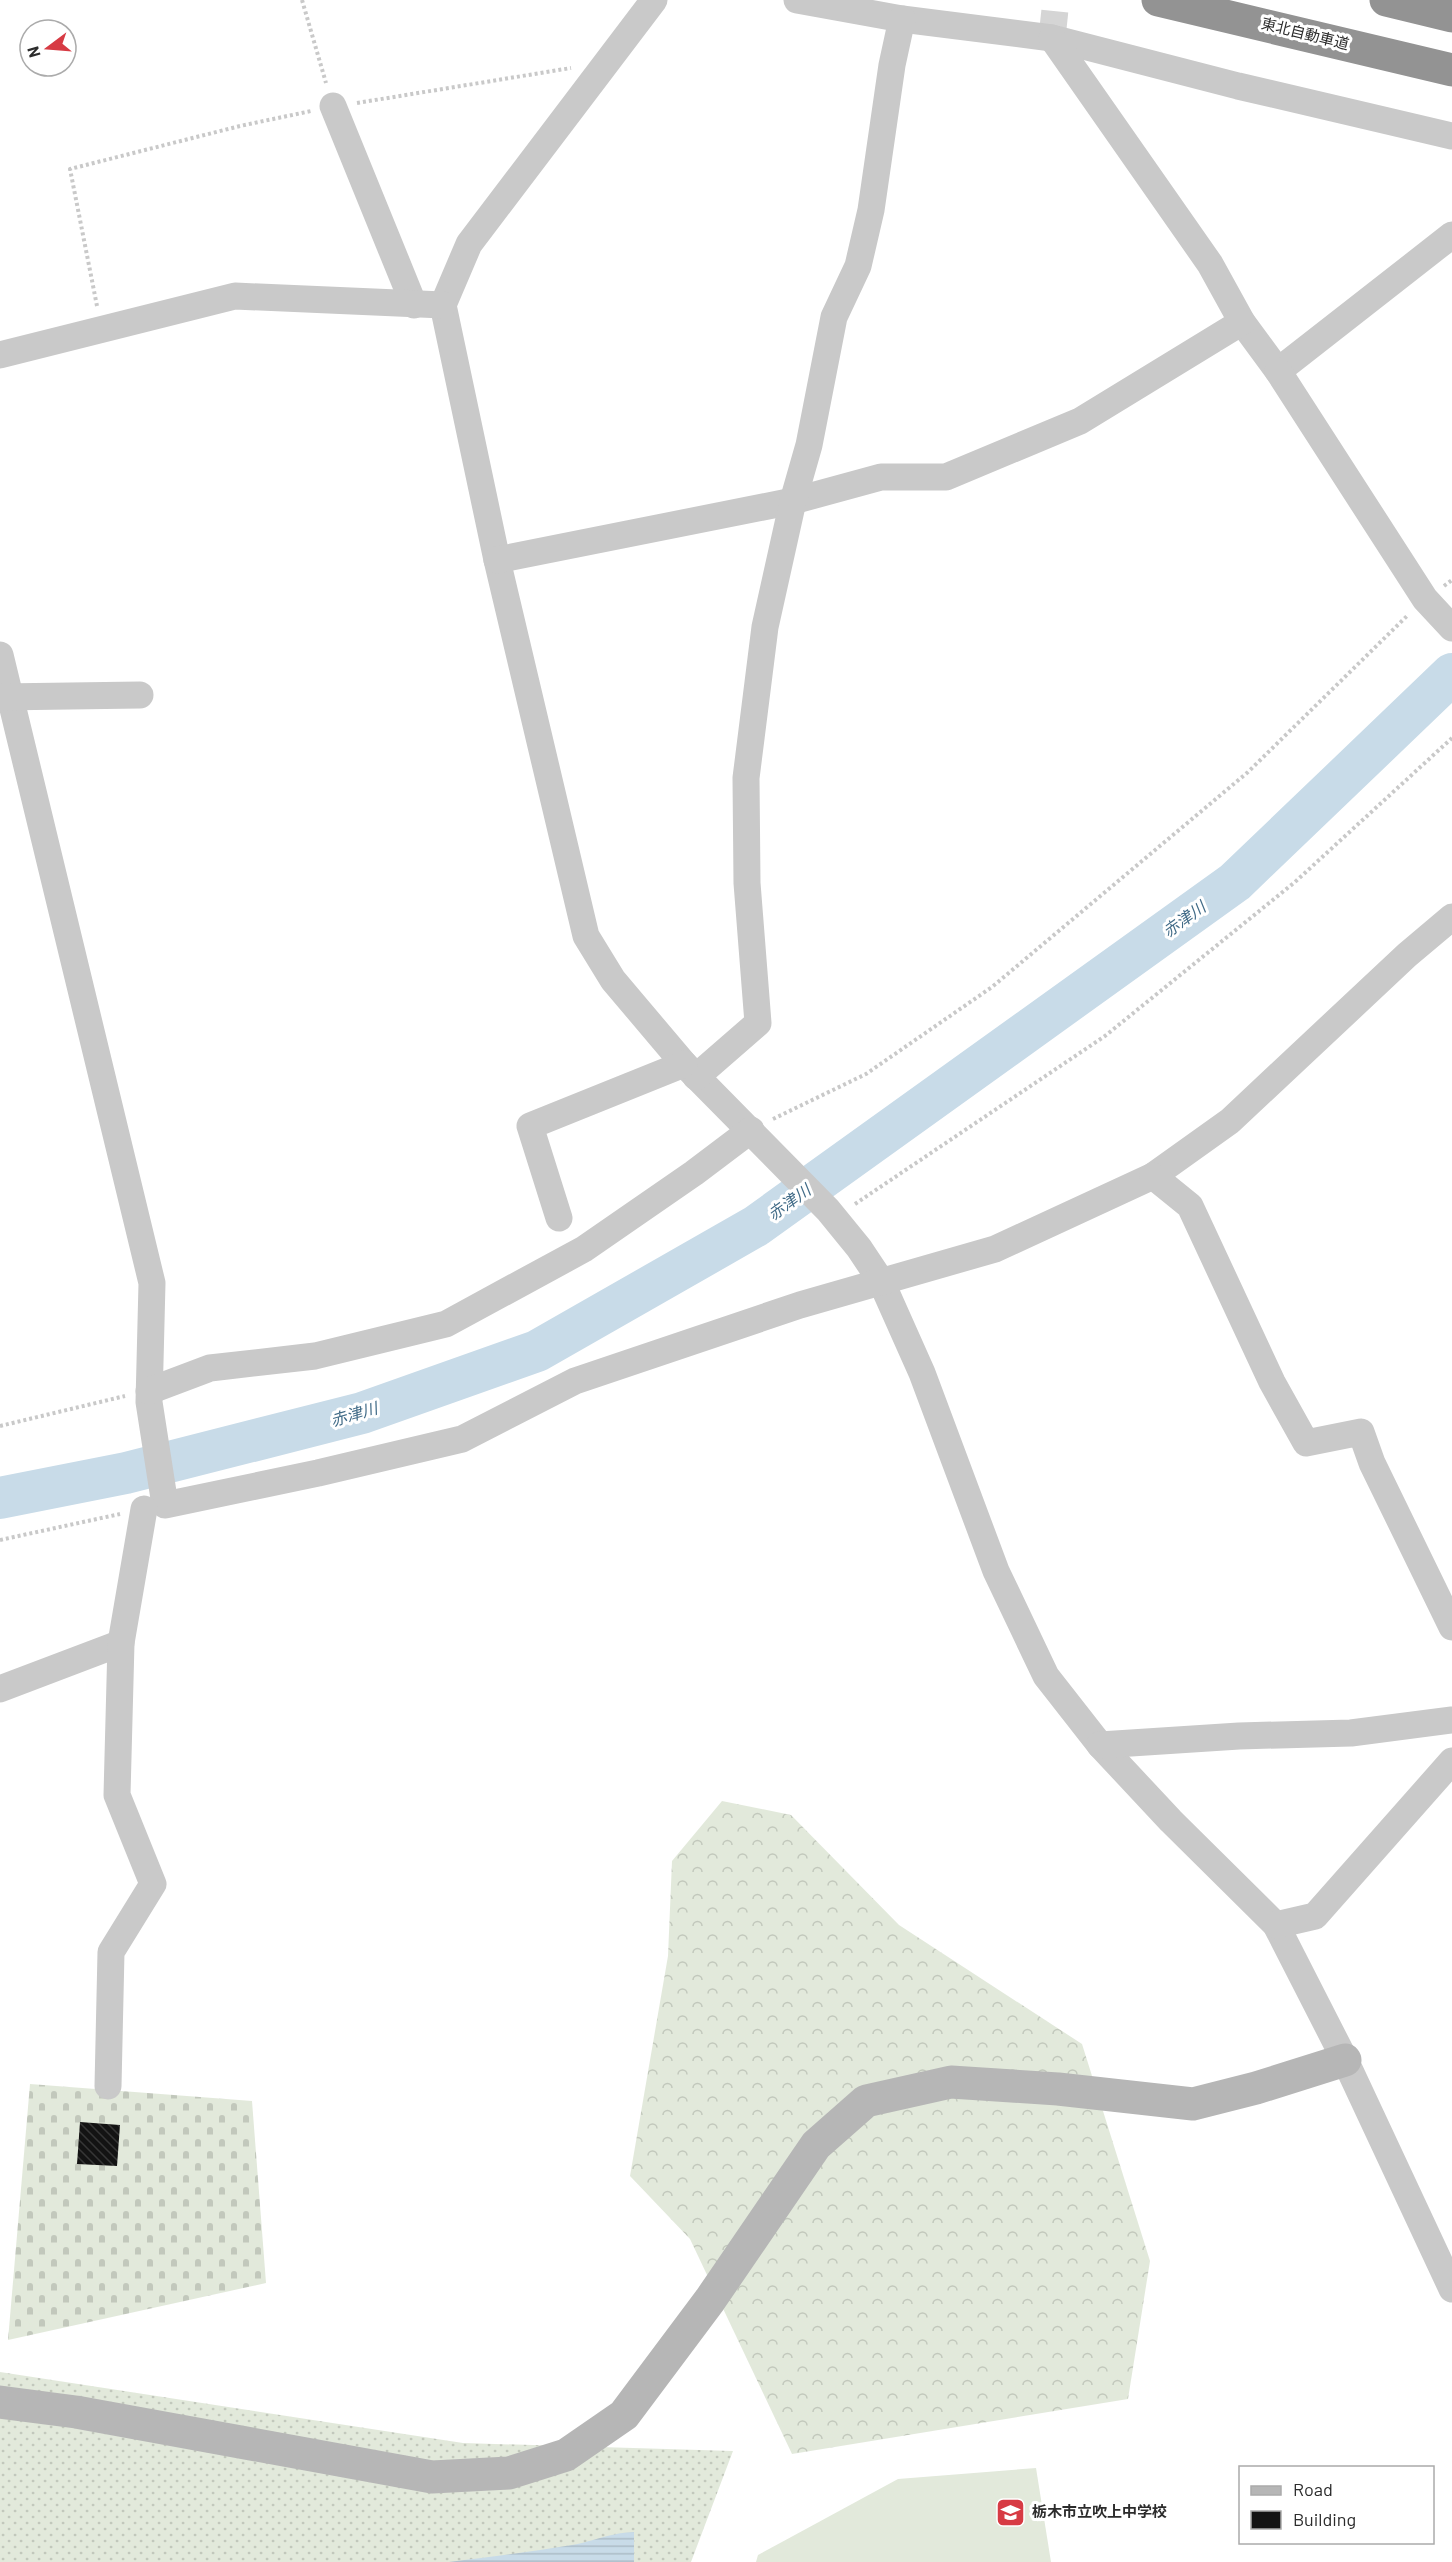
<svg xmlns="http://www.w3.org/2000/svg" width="1452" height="2562" viewBox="0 0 1452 2562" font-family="Barlow,'Noto Sans JP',sans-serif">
<defs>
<pattern id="grass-dots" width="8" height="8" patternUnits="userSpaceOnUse" patternTransform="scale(1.5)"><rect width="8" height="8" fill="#e2e9db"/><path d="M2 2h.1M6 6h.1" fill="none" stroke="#c2c8bc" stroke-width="1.8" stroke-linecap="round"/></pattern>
<pattern id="forest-crowns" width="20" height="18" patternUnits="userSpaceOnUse" patternTransform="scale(1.5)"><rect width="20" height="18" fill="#e2e9db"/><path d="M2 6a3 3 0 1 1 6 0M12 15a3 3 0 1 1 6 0" fill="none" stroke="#c2c8bc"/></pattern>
<pattern id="cemetery-stones" width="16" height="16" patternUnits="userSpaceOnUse" patternTransform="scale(1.5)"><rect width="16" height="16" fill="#e2e9db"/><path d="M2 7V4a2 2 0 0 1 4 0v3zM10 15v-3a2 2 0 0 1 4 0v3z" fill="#c2c8bc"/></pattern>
<pattern id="water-rules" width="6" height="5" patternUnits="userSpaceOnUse" patternTransform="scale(1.5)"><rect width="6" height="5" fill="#c8dbe8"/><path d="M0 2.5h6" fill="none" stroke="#acbcc7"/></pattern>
<pattern id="building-back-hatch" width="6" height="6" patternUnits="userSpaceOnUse" patternTransform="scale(1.5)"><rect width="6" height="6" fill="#131313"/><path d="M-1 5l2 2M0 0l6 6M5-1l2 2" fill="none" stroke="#363636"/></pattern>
</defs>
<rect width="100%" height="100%" fill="#fff"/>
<polygon fill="url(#grass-dots)" points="0,2372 463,2443 733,2451 691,2562 0,2562"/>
<polygon fill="url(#forest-crowns)" points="722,1801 791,1815 899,1925 1082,2044 1150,2261 1128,2399 792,2454 690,2239 630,2176 668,1956 672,1861"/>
<polygon fill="url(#cemetery-stones)" points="30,2084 252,2101 266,2283 8,2340"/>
<polygon fill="#e2e9db" points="1036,2468 1051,2562 756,2562 758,2555 898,2479"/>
<path fill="url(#water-rules)" d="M634 2532V2562H449C489 2557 531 2552 572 2545 595 2541 609 2533 634 2532Z"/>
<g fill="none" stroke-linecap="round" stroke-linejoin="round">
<polyline stroke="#c8dbe8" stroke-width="42" points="0,1498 126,1473 362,1413 537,1351 756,1226 1235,882 1452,674"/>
</g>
<polygon fill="url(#building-back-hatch)" points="80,2122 120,2125 117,2166 77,2164"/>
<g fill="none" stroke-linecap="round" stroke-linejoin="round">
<polyline stroke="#d5d5d5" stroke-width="27" stroke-dasharray="27 14" stroke-linecap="butt" points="1052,38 1056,0"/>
<g stroke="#c9c9c9" stroke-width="4" stroke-dasharray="3 3" stroke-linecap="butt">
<polyline points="302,0 326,83"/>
<polyline points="357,103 571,68"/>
<polyline points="97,306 70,169 240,126 311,111"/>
<polyline points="1444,586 1452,580"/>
<polyline points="773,1119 866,1074 992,987 1248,772 1408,615"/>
<polyline points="855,1204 1105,1036 1295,882 1452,738"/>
<polyline points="0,1426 125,1396"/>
<polyline points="0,1540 120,1514"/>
</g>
<g stroke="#c9c9c9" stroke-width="27">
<polyline points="654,0 469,244 443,305 497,560 586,936 613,980 684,1064 828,1210 859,1248 881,1281 922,1373 996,1571 1046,1676 1100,1745 1171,1821 1276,1925 1345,2060 1452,2289"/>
<polyline points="797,0 902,19 1052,38 1238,86 1452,136"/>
<polyline points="1052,38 1210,264 1242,322 1278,371 1452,235"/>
<polyline points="333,106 414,305"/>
<polyline points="0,355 235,296 443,305"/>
<polyline points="1278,371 1425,599 1452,628"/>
<polyline points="497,560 793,501 881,477 946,477 1080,421 1242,322"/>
<polyline points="0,655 152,1283 149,1402 165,1505 318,1473 462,1439 575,1381 800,1305 995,1249 1153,1176 1230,1121 1407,955 1452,917"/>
<polyline points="0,697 140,695"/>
<polyline points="696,1077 758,1023 747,883 746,778 765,627 793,501 809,445 834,317 858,266 871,210 892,65 902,19"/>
<polyline points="1153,1176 1190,1206 1272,1382 1306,1443 1361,1432 1372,1463 1452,1627"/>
<polyline points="559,1218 530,1126 684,1064"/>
<polyline points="149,1391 210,1368 315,1356 446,1324 584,1249 694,1173 751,1130"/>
<polyline points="0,1689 121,1643"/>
<polyline points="1100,1745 1239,1736 1351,1733 1452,1720"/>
<polyline points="1276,1925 1315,1916 1452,1761"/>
<polyline points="108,2086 111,1952 153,1884 117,1795 121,1643 144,1509"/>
</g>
<polyline stroke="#b6b6b6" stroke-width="33" points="0,2402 76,2412 432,2477 509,2473 566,2455 624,2415 710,2300 816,2145 866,2101 951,2082 1058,2089 1193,2104 1256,2088 1345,2060"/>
<g stroke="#939393" stroke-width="33">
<polyline points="1158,0 1452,70"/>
<polyline points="1386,0 1452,16"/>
</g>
</g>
<defs>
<symbol id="school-square" viewBox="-11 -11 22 22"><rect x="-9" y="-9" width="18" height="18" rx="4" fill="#d73b44" stroke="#fff"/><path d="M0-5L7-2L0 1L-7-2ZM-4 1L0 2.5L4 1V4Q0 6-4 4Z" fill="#fff"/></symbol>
</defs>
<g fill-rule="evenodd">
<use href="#school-square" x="994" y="2496" width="33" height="33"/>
</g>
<g text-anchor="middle" stroke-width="6" stroke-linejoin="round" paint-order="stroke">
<g font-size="15" fill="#2c2c2c" stroke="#fff">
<text transform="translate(1305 34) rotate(14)" y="5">東北自動車道</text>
</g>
<g font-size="15" font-weight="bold" fill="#2c2c2c" stroke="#fff" text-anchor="start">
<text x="1032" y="2517">栃木市立吹上中学校</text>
</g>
<g font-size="16" font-style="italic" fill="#416b87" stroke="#fff">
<text transform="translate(1184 919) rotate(-36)" y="6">赤津川</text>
<text transform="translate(789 1202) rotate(-36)" y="6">赤津川</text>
<text transform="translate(354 1414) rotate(-16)" y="6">赤津川</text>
</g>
</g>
<rect x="1239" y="2466" width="195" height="78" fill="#ffffff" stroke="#ababab" stroke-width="1.5"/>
<rect x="1251" y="2486" width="30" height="9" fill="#b6b6b6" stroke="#ababab" stroke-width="1.5"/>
<text x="1293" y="2496" font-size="18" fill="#2c2c2c">Road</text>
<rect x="1251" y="2511" width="30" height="18" fill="#131313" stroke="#ababab" stroke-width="1.5"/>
<text x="1293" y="2526" font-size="18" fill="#2c2c2c">Building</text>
<g transform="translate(48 48) rotate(254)"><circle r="28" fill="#ffffff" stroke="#ababab" stroke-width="1.5"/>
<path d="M0-4.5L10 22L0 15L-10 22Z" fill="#d73b44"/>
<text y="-9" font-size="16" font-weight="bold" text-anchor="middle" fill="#2c2c2c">N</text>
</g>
</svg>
